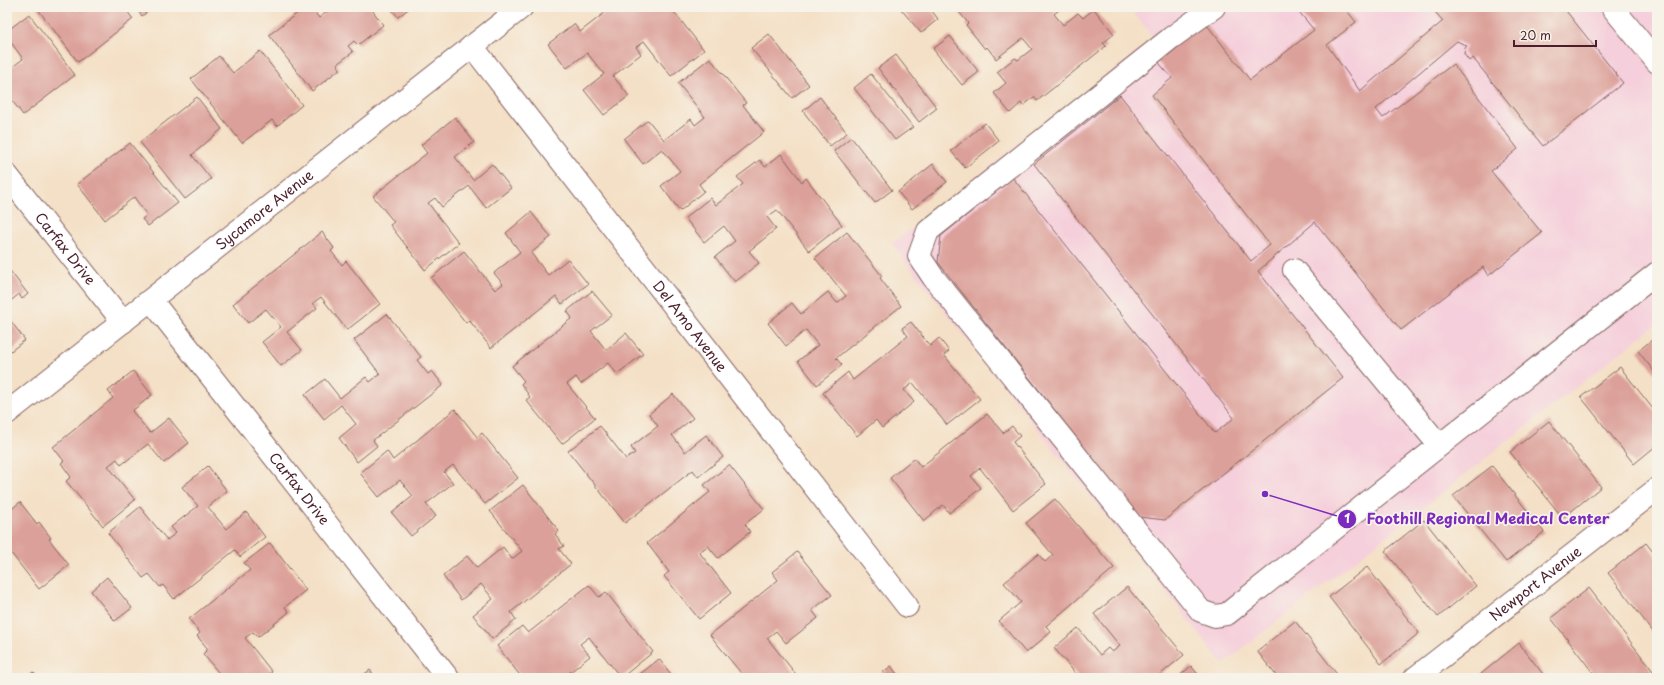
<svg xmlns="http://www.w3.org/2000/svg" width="1664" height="685" viewBox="0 0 1664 685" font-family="'Playpen Sans',sans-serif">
<rect width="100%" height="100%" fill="#f7f3e8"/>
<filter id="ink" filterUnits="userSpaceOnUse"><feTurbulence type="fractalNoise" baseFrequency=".025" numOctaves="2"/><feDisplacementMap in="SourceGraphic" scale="8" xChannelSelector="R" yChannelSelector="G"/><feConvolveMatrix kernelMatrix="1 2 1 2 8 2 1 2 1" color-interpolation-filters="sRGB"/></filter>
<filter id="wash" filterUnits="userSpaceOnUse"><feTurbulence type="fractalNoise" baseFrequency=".012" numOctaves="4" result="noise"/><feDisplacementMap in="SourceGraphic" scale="16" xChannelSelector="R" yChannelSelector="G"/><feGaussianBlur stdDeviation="0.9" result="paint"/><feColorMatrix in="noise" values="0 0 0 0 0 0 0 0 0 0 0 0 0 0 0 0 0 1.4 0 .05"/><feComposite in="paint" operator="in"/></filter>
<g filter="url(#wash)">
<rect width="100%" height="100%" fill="#f4e0c6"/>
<polygon fill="#f5cfdb" points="1129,7 1657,7 1657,324 1223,664 892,244 1154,39"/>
<g id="blocks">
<g fill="#dba099">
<polygon points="38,7 74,7 77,11 82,7 124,7 133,19 78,62 37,8"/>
<polygon points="135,7 154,7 142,16"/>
<polygon points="305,7 311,7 319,18 333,7 370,7 383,25 358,45 354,41 348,46 353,52 337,64 340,69 312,91 269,35"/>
<polygon points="390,7 411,7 398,17"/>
<polygon points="612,7 663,7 664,8 670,7 704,50 671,76 644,41 636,47 641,54 613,76 629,96 604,115 584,90 604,74 587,53 567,68 548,44 574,24 580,32"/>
<polygon points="902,7 929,7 938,19 921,33 900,8"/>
<polygon points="955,7 1063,7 1054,14 1063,25 1078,13 1083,18 1094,9 1114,34 1103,43 1106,46 1037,101 1034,97 1023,106 1021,103 1010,113 994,93 1006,83 997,72 1015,58 1018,60 1032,49 1023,38 996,59 987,47 985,49 966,25 968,23"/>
<polygon points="1295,7 1344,7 1356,22 1327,45 1360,91 1443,21 1431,7 1563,7 1623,83 1543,146 1473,58 1469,61 1464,54 1465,48 1467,46 1457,41 1376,109 1383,118 1453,64 1518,149 1491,171 1542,233 1488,276 1483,267 1401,330 1315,222 1258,271 1343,378 1165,520 1139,517 938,262 941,236 1013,178 1215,433 1234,418 1034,164 1120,95 1251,261 1270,245 1152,95 1172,78 1153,56 1203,20 1250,80 1314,30"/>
<polygon points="29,14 75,75 23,115 7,94 7,71 23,59 7,37 7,31"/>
<polygon points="769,34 809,85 792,98 751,48"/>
<polygon points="950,36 979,72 962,85 933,49"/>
<polygon points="260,51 302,105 277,126 272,120 242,143 191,79 219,56 233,73"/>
<polygon points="896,55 937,108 919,122 878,68"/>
<polygon points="710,58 746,103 743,105 764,132 699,184 704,191 680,211 661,186 680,171 662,149 643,164 624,139 648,120 664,140 691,119 695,125 705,117 678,83"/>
<polygon points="871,74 913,127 895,140 854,88"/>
<polygon points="197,97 222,129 192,155 211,179 185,199 140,142"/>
<polygon points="820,97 847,133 830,146 803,111"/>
<polygon points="455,117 474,142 455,157 473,180 492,164 511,188 486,208 469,186 442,207 435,198 428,203 459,243 425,270 390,225 394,222 373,196 427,153 421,145"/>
<polygon points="985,123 999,141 965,168 951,151"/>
<polygon points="851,137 892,190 875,203 834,151"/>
<polygon points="130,143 178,203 148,226 142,219 147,215 134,197 105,220 77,184"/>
<polygon points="781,154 802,182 806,178 842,225 809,251 777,210 767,217 776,229 749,251 759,263 735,282 715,257 735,241 724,226 704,242 685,218 710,198 716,205 743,184 737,177 760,160 765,167"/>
<polygon points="933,164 947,182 912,209 898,192"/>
<polygon points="531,212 551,237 531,253 548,275 568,259 588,284 562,304 556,296 491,348 469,320 466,323 431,278 464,251 495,290 503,284 494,273 520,252 506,233"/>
<polygon points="322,232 334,248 331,251 342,265 346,261 380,304 347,330 321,297 313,303 317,308 287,332 302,350 281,366 262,342 281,327 266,309 248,323 233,304"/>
<polygon points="847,232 882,276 880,278 901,306 836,358 842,365 817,385 798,361 818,345 806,330 786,346 768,323 792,303 801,314 828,292 837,303 846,296 815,258"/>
<polygon points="7,267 28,294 22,299 19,294 7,304"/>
<polygon points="592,291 612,315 591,331 606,350 626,333 643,354 617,374 608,363 581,384 576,377 567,384 595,418 562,444 526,400 530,397 521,384 524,381 512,366 572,318 567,311"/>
<polygon points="387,314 421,357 417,360 428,374 432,371 443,385 373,440 377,446 357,462 339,438 356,424 341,405 324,419 305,395 325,379 340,398 366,377 370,382 380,374 354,340"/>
<polygon points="7,316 25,340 7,354"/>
<polygon points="911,322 930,346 939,338 949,351 944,355 980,399 947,425 913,383 904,390 914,402 882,428 876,420 857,436 823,393 848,372 853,380 908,336 902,328"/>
<polygon points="1657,336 1657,375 1638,351"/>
<polygon points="1620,367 1657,414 1657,445 1634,464 1581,397"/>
<polygon points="133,371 152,395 132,411 150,433 169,418 189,443 164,463 148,444 121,465 117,459 108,466 135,500 103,526 66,481 71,477 61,463 64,461 53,447 113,398 108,391"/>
<polygon points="673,394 693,418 672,435 685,452 706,435 723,457 698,477 693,470 625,523 568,451 600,426 626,459 635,453 631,447 658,426 649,414"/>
<polygon points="455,409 477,437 482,433 518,478 485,504 453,465 444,472 453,483 426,504 436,516 411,536 392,513 413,496 400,480 379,497 360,473 387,451 393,460"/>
<polygon points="987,414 1003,433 1012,426 1020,436 1013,442 1046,484 1013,510 980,468 971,476 981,488 949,513 943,505 924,521 890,478 914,458 921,467"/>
<polygon points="1549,421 1601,487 1563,518 1510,452"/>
<polygon points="729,465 764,509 745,524 750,532 718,558 708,546 699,552 731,593 699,619 664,576 669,572 647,543 710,492 704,485"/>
<polygon points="208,466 227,491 208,507 226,529 246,512 265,537 240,557 235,550 174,599 163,585 160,587 149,574 143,578 108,533 140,507 167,540 176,533 171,527 198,506 182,487"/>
<polygon points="1492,466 1544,532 1506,562 1453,496"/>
<polygon points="523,485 559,531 555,534 564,546 559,549 571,564 511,612 516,620 492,639 473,615 493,599 481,584 461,600 443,576 467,556 477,568 503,547 512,559 522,551 490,511"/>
<polygon points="1055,499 1114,568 1046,626 1051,632 1026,653 999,621 1021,602 1004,583 1038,554 1045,562 1053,555 1026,523"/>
<polygon points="20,502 37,524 39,522 51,538 49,539 69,565 39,589 7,548 7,513"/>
<polygon points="1424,520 1476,586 1438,617 1385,551"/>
<polygon points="270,543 306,590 285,607 289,612 258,637 253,632 245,638 272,672 264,678 223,678 203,654 208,649 197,636 200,633 189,619 250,570 244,563"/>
<polygon points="1646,543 1657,557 1657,637 1608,573"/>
<polygon points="797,552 832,595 812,610 818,618 786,643 776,631 767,638 799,678 745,678 710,635 778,580 772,572"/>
<polygon points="1367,567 1419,633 1381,664 1329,597"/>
<polygon points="107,577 132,608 115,621 91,591"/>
<polygon points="589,585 599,597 606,592 653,652 621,678 589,637 580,644 590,656 563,678 554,678 551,675 547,678 522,678 497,646 522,626 528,633"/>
<polygon points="1127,587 1184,655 1156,678 1073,678 1077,675 1054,648 1078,628 1100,655 1108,648 1112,652 1120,646 1094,614"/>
<polygon points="1589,588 1656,675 1652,678 1597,678 1551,618"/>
<polygon points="1295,621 1340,678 1278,678 1257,651"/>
<polygon points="7,634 12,641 7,645"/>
<polygon points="1519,643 1546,678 1484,678 1481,674"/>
<polygon points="659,659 674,678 635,678"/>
<polygon points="891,666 900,678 876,678"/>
<polygon points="1191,666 1201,678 1177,678"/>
<polygon points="370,670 376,678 359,678"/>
<polygon points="33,672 38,678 26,678"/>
</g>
</g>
</g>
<g filter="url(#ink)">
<use href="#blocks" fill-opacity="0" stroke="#866361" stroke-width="1"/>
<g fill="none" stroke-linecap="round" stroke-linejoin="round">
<defs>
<g id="minor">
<polyline points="1214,7 1171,38 928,231 919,256 933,277 1201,611 1215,616 1227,614 1657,273"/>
<polyline points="1612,7 1657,62"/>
<path id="s1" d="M472 46 907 606"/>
<path id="s2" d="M7 175 123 322"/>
<polyline points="1294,270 1439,445"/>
<path id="s3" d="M151 300 448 678"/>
<path id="s4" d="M7 413 522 7"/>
<path id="s5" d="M1415 678 1657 489"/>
</g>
</defs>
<use href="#minor" stroke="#866361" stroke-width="24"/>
<use href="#minor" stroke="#fff" stroke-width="22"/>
</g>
</g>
<g text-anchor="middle" stroke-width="3.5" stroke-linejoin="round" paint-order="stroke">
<g font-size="14" fill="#4a1f2b" stroke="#f7f3e8">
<text dy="5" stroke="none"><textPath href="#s4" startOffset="328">Sycamore Avenue</textPath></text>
<text dy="5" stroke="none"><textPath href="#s2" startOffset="94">Carfax Drive</textPath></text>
<text dy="5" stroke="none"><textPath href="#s1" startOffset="355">Del Amo Avenue</textPath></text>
<text dy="5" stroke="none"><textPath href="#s3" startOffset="240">Carfax Drive</textPath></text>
<text dy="5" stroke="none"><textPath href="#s5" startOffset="153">Newport Avenue</textPath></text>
</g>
</g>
<path fill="none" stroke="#7b2cbf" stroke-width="1.5" d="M1265 494L1347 519"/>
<g fill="#7b2cbf" stroke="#f7f3e8" stroke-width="1.5">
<circle cx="1265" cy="494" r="4"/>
<circle cx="1347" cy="519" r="10"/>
</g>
<g font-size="12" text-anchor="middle" font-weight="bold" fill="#fff">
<text x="1347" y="523">1</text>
</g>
<g font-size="15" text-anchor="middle" font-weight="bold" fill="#7b2cbf" stroke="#f7f3e8" stroke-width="3.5" stroke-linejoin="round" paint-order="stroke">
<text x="1488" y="524">Foothill Regional Medical Center</text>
</g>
<rect width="1664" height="685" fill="none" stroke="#f7f3e8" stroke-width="24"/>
<path d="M1514 40v6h82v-6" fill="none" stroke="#4a1f2b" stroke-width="2"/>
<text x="1520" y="40" font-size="12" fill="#4a1f2b" stroke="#f7f3e8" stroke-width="3" paint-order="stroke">20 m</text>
</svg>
